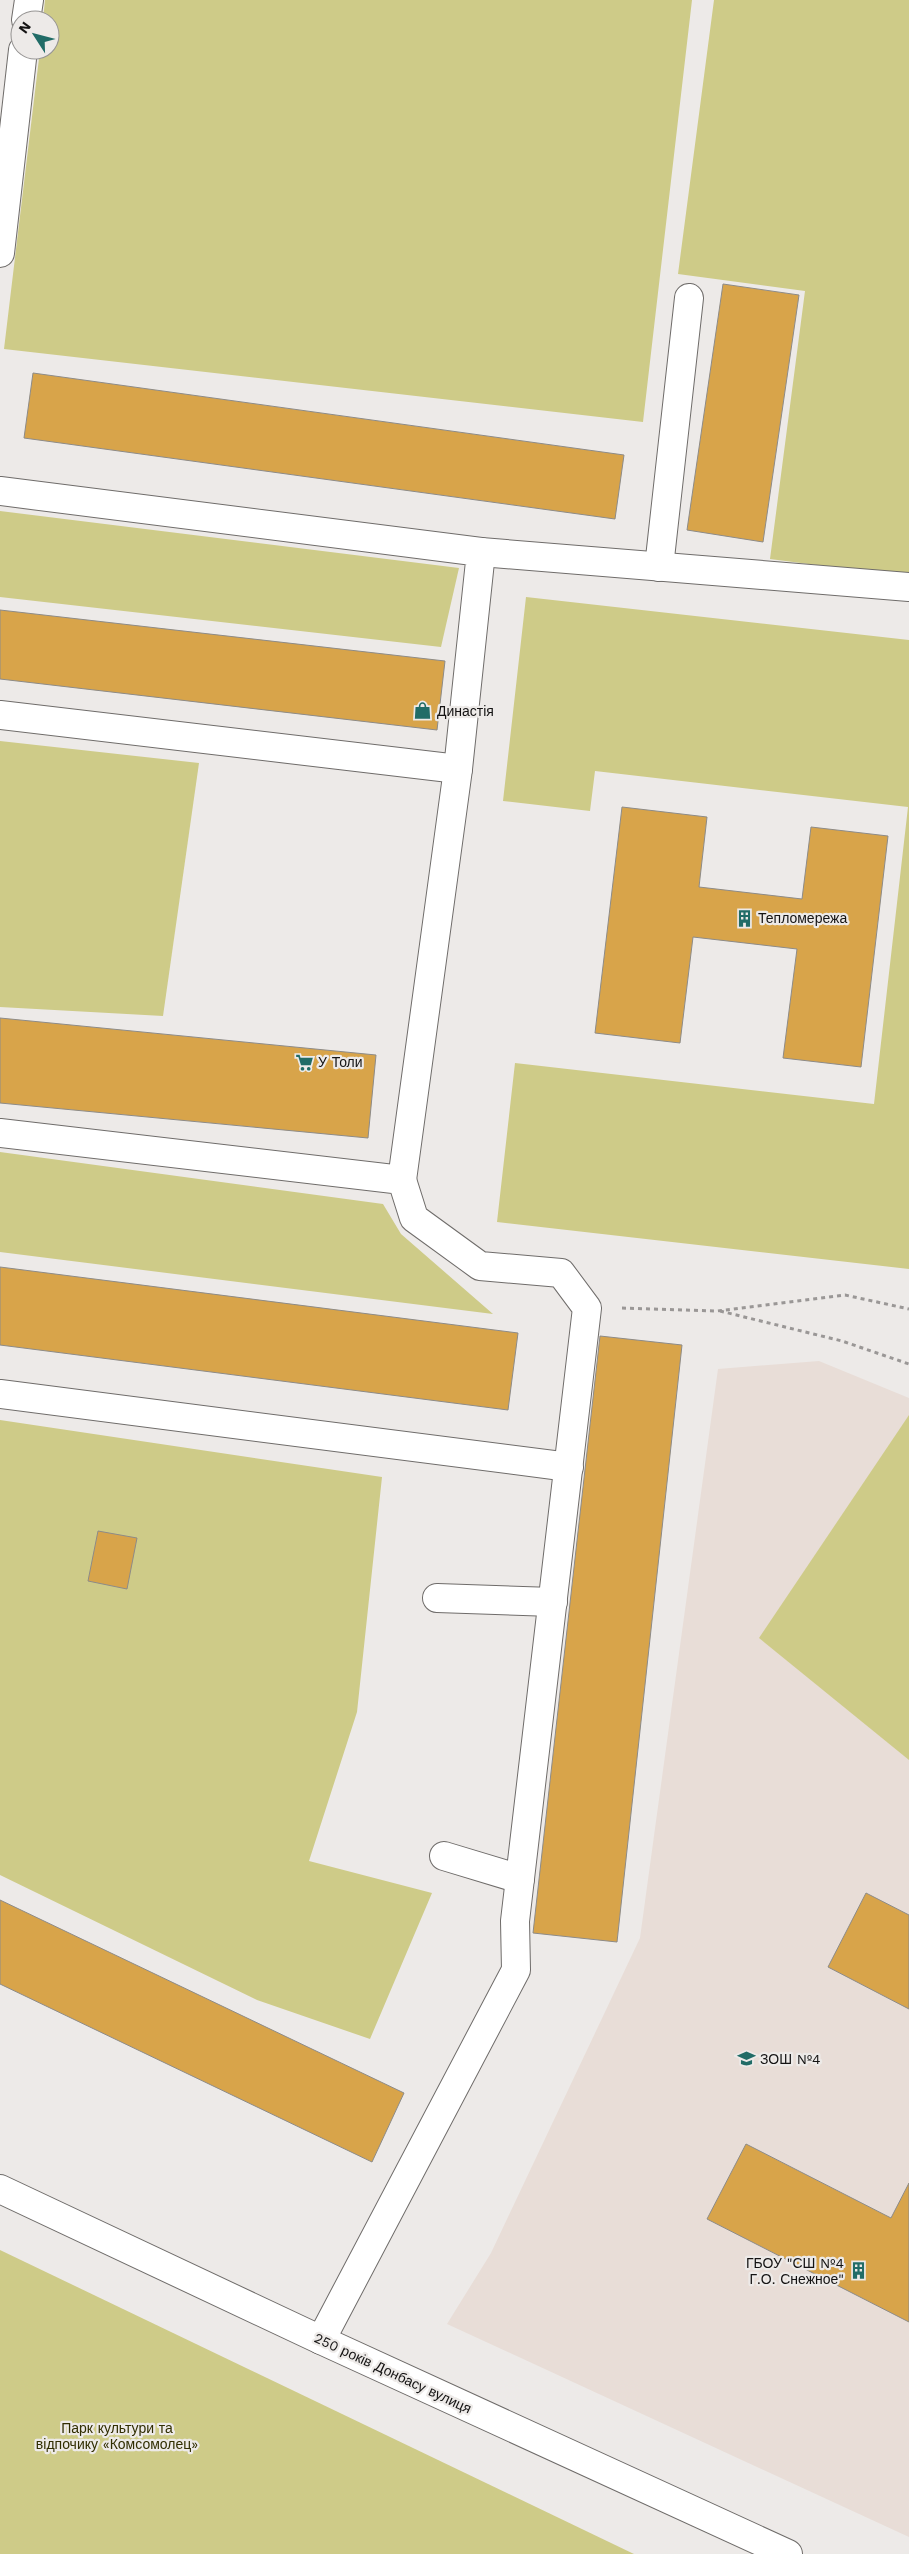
<svg xmlns="http://www.w3.org/2000/svg" width="909" height="2554" viewBox="0 0 909 2554" font-family="'Work Sans',sans-serif">
<rect width="100%" height="100%" fill="#edeae8"/>
<polygon fill="#e8ddd7" points="819,1361 909,1398 909,2537 447,2324 491,2253 640,1938 718,1369"/>
<g fill="#cecb88">
<polygon points="45,0 692,0 643,422 4,349 40,50 50,50 50,20 43,20"/>
<polygon points="714,0 909,0 909,577 770,559 805,291 678,274"/>
<polygon points="0,511 459,568 441,647 0,597"/>
<polygon points="526,597 909,640 909,1269 497,1222 515,1063 874,1104 908,807 595,771 590,811 503,801"/>
<polygon points="0,741 199,763 163,1016 0,1007"/>
<polygon points="0,1152 383,1204 401,1234 493,1314 0,1252"/>
<polygon points="909,1415 909,1760 759,1638"/>
<polygon points="0,1420 382,1477 357,1712 309,1861 432,1893 370,2039 257,2000 0,1875"/>
<polygon points="0,2250 634,2554 0,2554"/>
</g>
<g fill="#d8a44a" stroke="#8d8b88">
<polygon points="723,284 799,295 763,542 687,530"/>
<polygon points="33,373 624,455 615,519 24,438"/>
<polygon points="0,610 445,661 437,730 0,679"/>
<polygon points="622,807 707,817 699,887 802,899 811,827 888,836 861,1067 783,1058 797,949 693,937 680,1043 595,1033"/>
<polygon points="0,1018 376,1055 368,1138 0,1103"/>
<polygon points="0,1267 518,1333 508,1410 0,1345"/>
<polygon points="600,1336 682,1345 617,1942 533,1933"/>
<polygon points="98,1531 137,1538 127,1589 88,1581"/>
<polygon points="866,1893 909,1915 909,2009 828,1967"/>
<polygon points="0,1900 404,2093 372,2162 0,1984"/>
<polygon points="746,2144 891,2218 909,2183 909,2322 707,2219"/>
</g>
<g fill="none" stroke-linecap="round" stroke-linejoin="round">
<defs>
<g id="minor">
<polyline points="26,20 29,0"/>
<polyline points="0,253 23,50"/>
<polyline points="0,491 481,552 458,769 402,1180"/>
<polyline points="481,552 909,587"/>
<polyline points="659,567 689,298"/>
<polyline points="0,715 458,769"/>
<polyline points="0,1133 402,1180 414,1218 480,1266 561,1273 587,1308 515,1921 516,1970 321,2340"/>
<polyline points="0,1394 569,1467"/>
<polyline points="437,1598 553,1602"/>
<polyline points="444,1856 520,1879"/>
<polyline points="0,2189 321,2340 788,2554"/>
</g>
</defs>
<use href="#minor" stroke="#6f6c6a" stroke-width="30"/>
<g stroke="#9a9796" stroke-width="3" stroke-dasharray="4 4" stroke-linecap="butt">
<polyline points="622,1308 717,1311 845,1295 909,1309"/>
<polyline points="720,1311 842,1341 909,1364"/>
</g>
<use href="#minor" stroke="#fff" stroke-width="28"/>
</g>
<defs>
<symbol id="shop-bare" viewBox="-9 -9 18 18"><path d="M-5-2.5h2.3a2.7 3.5 0 0 1 5.4 0H5L5.5 6h-11ZM-1.5-2.5h3a1.5 2.3 0 0 0-3 0Z" fill="#216c67" stroke="#edeae8" stroke-width="2.5" paint-order="stroke"/></symbol>
<symbol id="building-bare" viewBox="-9 -9 18 18"><path d="M-4-6H4V6H1V3H-1V6H-4ZM-2.5-4.3h1.7v1.8h-1.7ZM.8-4.3h1.7v1.8H.8ZM-2.5-1h1.7V.8h-1.7ZM.8-1h1.7V.8H.8Z" fill="#216c67" stroke="#edeae8" stroke-width="2.5" paint-order="stroke"/></symbol>
<symbol id="supermarket-bare" viewBox="-9 -9 18 18"><path d="M-6-5.5h2.5l.6 2H6L4.5 2H-2.5L-4.4-4H-6ZM-1.5 3.2a1.3 1.3 0 1 0 .1 0ZM3 3.2a1.3 1.3 0 1 0 .1 0Z" fill="#216c67" stroke="#edeae8" stroke-width="2.5" paint-order="stroke"/></symbol>
<symbol id="school-bare" viewBox="-9 -9 18 18"><path d="M0-5L7-2L0 1L-7-2ZM-4 1L0 2.5L4 1V4Q0 6-4 4Z" fill="#216c67" stroke="#edeae8" stroke-width="2.5" paint-order="stroke"/></symbol>
</defs>
<g fill-rule="evenodd">
<use href="#shop-bare" x="410" y="698" width="25" height="25"/>
<use href="#building-bare" x="732" y="906" width="25" height="25"/>
<use href="#supermarket-bare" x="292" y="1050" width="25" height="25"/>
<use href="#school-bare" x="734" y="2046" width="25" height="25"/>
<use href="#building-bare" x="846" y="2258" width="25" height="25"/>
</g>
<g text-anchor="middle" stroke-width="4.5" stroke-linejoin="round" paint-order="stroke">
<g font-size="14" fill="#141313" stroke="#edeae8" text-anchor="start">
<text x="437" y="716">Династія</text>
<text x="758" y="923">Тепломережа</text>
<text x="318" y="1067">У Толи</text>
<text x="760" y="2064">ЗОШ №4</text>
<text x="844" y="2268" text-anchor="end">ГБОУ "СШ №4<tspan x="844" dy="16">Г.О. Снежное"</tspan></text>
</g>
<g font-size="14" fill="#141313" stroke="#edeae8">
<text transform="translate(393 2373) rotate(25)" y="5">250 років Донбасу вулиця</text>
</g>
<g font-size="14" fill="#312e02" stroke="#edeae8">
<text x="117" y="2433">Парк культури та<tspan x="117" dy="16">відпочику «Комсомолец»</tspan></text>
</g>
</g>
<g transform="translate(35 35) rotate(306)"><circle r="24" fill="#edeae8" stroke="#969493"/>
<path d="M0-4L9 19L0 12L-9 19Z" fill="#216c67"/>
<text y="-8" font-size="14" font-weight="bold" text-anchor="middle" fill="#141313">N</text>
</g>
</svg>
